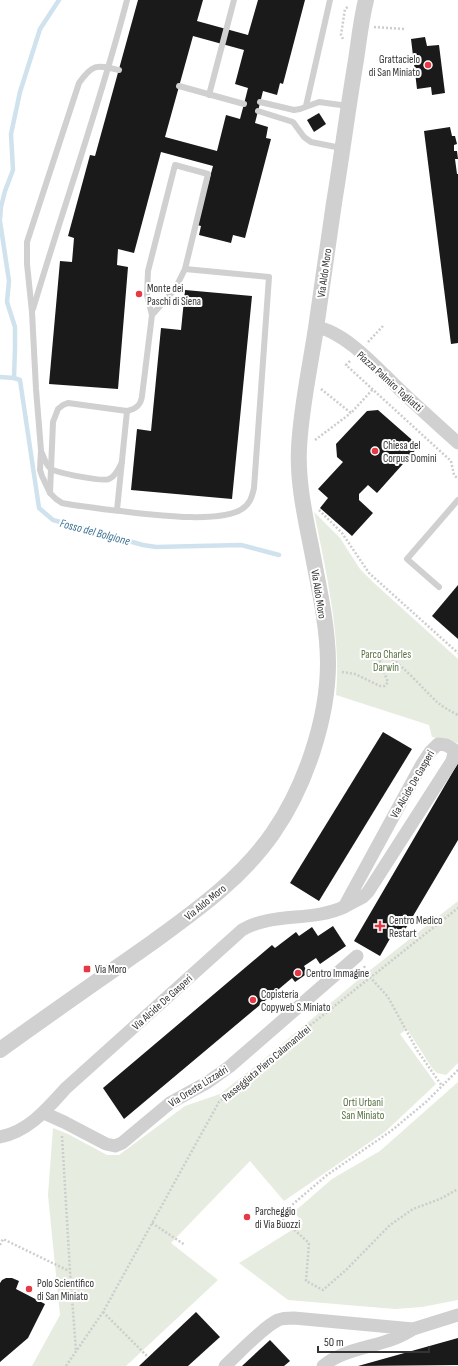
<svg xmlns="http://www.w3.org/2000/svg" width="458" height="1366" viewBox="0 0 458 1366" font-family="'Sofia Sans Condensed',sans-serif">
<rect width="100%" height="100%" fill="#fff"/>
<g fill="#e6ecdf">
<path d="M314 512 340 538 360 569 374 583 458 659V743L432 737 429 725 336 695C342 639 325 567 314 512Z"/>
<polygon points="458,901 458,1063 446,1075 437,1073 432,1068 407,1029 400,1034 436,1084 386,1131 284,1201 250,1161 171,1243 218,1280 126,1366 32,1366 60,1315 48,1195 53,1128 68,1134 107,1155 119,1155 185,1106 220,1094 262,1061 364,975"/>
<polygon points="458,1082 458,1300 422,1307 395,1309 288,1300 239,1263 303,1223 294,1212 332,1179 380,1151"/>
</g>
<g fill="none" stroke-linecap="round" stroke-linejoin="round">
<g stroke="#cfe2ee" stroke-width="4.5">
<polyline points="0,219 1,207 5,191 13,170 11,134 20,92 40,29 59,0"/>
<polyline points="0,221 9,281 7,302 15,327 15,348 14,378"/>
<polyline points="0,377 14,378 20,380 39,508 53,520 143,545 156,547 241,545 279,555"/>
</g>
</g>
<g fill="#1a1a1a" fill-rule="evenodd">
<path d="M138 0H203L197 21 248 35 258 0H305L283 84 280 83 277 95 263 91 255 123 268 127 266 138 271 139 245 238 233 235 231 243 199 235 201 226 197 225 213 166 161 152 134 253 118 249 117 265 128 267 118 389 49 384 60 261 72 262 74 238 68 236 90 155 95 156ZM193 36 244 50 235 84 248 88 244 104 240 119 226 115 217 151 165 137Z"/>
<polygon points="425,37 427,46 439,45 445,93 432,95 431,87 417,89 411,39"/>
<polygon points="319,113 326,124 314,132 307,120"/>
<polygon points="450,127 452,136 455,136 457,144 454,145 454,151 457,151 458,159 455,159 457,174 458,174 458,343 451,344 424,131"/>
<polygon points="185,290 252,296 232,499 131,490 137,429 151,431 161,328 181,330"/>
<polygon points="378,410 419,446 377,493 368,485 359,494 359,500 373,513 352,536 320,508 328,498 318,489 343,462 337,457 336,444 367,411"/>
<polygon points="458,585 458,639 432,616"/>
<polygon points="383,732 412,749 319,901 290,883"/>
<polygon points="458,763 458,840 403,933 396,928 380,956 354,941"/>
<polygon points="333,926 346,946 320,964 316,958 304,966 308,973 295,982 292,978 124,1119 103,1088 272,945 275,948 296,932 299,936 312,927 318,936"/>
<polygon points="6,1278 12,1278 19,1281 16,1289 45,1304 28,1338 0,1362 0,1283 2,1280"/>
<polygon points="196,1312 220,1337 188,1366 139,1366"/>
<polygon points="458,1338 458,1365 358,1366"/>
<polygon points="270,1340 290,1361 284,1366 242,1366"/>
</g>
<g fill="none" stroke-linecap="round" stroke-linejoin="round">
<g stroke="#cdcdcd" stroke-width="2.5" stroke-dasharray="2 2" stroke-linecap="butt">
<polyline points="374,27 405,29"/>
<polyline points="343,39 341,35 345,9 349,6"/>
<polyline points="368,342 383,326"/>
<polyline points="350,361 346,365 451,461 454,475 458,479"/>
<polyline points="321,389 351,413 373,389"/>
<polyline points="315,440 351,413"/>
<polyline points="319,510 342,533 369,573 458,653"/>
<path d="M342 672 355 674 380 686H385L388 682 381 665 379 658 383 655C395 656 426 692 437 702 443 707 450 711 458 715"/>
<polyline points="364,966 370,977 388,997 417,1050 442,1086"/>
<polyline points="458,1070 426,1102 391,1131 327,1175 279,1216 309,1243 306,1281 323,1290 346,1270 390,1225 413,1209 440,1199 458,1189"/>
<polyline points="62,1136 70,1271 76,1351"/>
<polyline points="152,1223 185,1245"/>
<polyline points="0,1245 3,1239 69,1271"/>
<polyline points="103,1312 148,1357"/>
<polyline points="66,1366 103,1312 219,1102 284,1046 458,908"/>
</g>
<g stroke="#d0d0d0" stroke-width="6">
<path d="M119 70C97 65 93 63 79 83L27 242V264L32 312 36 389 41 450 40 470 42 476 50 493 56 499 62 503C78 506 95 508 111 510 141 513 217 525 242 509 250 504 252 497 254 488L269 277 185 269"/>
<polyline points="179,86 244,104"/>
<polyline points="209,95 234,0"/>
<polyline points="260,102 294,110 300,109 319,102 348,106"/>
<polyline points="306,106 330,0"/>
<polyline points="258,111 293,122 304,137 311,142 341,148"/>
<path d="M33 309C64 205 100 104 127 0"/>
<path d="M42 453C44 458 46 465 51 469 58 473 102 482 109 479 116 476 119 468 122 462"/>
<path d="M50 493 53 422 58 409 63 405 68 403 127 411C136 409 141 405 142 396L152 315 147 295 148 271 175 165 208 174 185 269 175 289 152 315"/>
<polyline points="117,510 127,411"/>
<polyline points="439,587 407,559 458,500"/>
</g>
<g stroke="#d0d0d0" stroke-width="13">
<path d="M316 327C346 332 377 368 399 389 418 407 438 425 458 443"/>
<polygon points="438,744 446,745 453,749 454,753 452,761 368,892 363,897 344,907 422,764 430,752"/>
<polyline points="44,1113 64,1122 106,1144 115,1146 122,1143 170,1103 208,1082 229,1067 357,956"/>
<path d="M0 1137C29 1131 47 1109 66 1088L242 930C272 912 312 922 344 907"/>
<path d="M225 1366C238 1354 263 1327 278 1320 283 1318 289 1318 294 1318L413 1329 458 1315"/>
<path d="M323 1366C348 1345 386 1348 413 1329"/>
</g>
<path stroke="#d0d0d0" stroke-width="16" d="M0 1050C51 1013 102 978 153 942 197 910 242 878 273 833 305 787 328 719 328 663 328 632 321 597 315 567 308 528 297 488 299 448 301 407 310 368 316 328 322 286 328 245 334 203 342 155 348 107 356 60 359 40 361 20 366 0"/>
</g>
<g fill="#e63946" stroke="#fff" stroke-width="1.5">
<circle cx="428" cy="65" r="4"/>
<circle cx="139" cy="294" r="4"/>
<circle cx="375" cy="451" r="4"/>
<path d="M378 920h4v4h4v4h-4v4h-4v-4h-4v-4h4z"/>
<rect x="83" y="965" width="8" height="8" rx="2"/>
<circle cx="298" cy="973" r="4"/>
<circle cx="253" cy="1000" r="4"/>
<circle cx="247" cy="1217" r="4"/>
<circle cx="29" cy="1289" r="4"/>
</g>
<g text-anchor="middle" stroke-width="4" stroke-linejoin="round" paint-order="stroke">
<g font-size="11" fill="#333" stroke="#fff" text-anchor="start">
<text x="420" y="63" text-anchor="end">Grattacielo<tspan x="420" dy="13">di San Miniato</tspan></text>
<text x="147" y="292">Monte dei<tspan x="147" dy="13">Paschi di Siena</tspan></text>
<text x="383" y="449">Chiesa del<tspan x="383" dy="13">Corpus Domini</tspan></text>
<text x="389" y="924">Centro Medico<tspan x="389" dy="13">Restart</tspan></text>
<text x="95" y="973">Via Moro</text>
<text x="306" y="977">Centro Immagine</text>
<text x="261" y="998">Copisteria<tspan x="261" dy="13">Copyweb S.Miniato</tspan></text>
<text x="255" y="1215">Parcheggio<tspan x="255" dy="13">di Via Buozzi</tspan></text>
<text x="37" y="1287">Polo Scientifico<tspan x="37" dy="13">di San Miniato</tspan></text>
</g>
<g font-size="11" fill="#333" stroke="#fff">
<text transform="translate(324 273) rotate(-82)" y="4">Via Aldo Moro</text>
<text transform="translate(390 381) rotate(42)" y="4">Piazza Palmiro Togliatti</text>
<text transform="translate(319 594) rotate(81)" y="4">Via Aldo Moro</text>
<text transform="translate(412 784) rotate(-60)" y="4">Via Alcide De Gasperi</text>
<text transform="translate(205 902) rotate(-39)" y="4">Via Aldo Moro</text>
<text transform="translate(162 1002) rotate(-42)" y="4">Via Alcide De Gasperi</text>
<text transform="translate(266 1063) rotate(-40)" y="4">Passeggiata Piero Calamandrei</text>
<text transform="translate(198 1086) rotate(-32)" y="4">Via Oreste Lizzadri</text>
</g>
<g font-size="11" fill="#56703f" stroke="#fff">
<text x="386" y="658">Parco Charles<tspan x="386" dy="13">Darwin</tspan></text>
<text x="363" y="1106">Orti Urbani<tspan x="363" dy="13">San Miniato</tspan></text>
</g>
<g font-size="12" font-style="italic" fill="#3f7597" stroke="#fff">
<text transform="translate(95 532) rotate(15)" y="4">Fosso del Bolgione</text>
</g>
</g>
<path d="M318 1346v6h111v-6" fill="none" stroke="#333333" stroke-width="2"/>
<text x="324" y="1346" font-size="12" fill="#333333" stroke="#ffffff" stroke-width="3" paint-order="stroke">50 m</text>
</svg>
